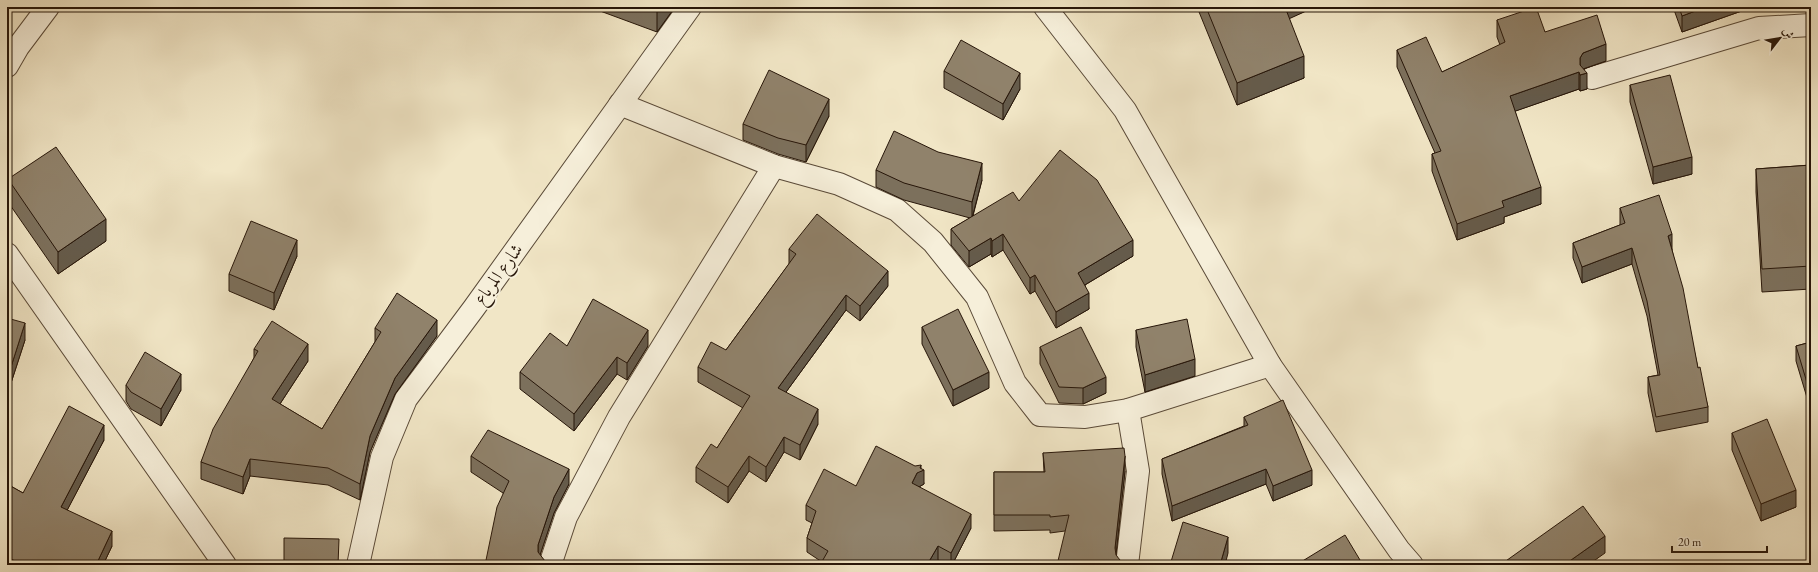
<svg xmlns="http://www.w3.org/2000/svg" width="1818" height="572" viewBox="0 0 1818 572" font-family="'EB Garamond',Amiri,serif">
<rect width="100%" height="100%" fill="#f1e6c6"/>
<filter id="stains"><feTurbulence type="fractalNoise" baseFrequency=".005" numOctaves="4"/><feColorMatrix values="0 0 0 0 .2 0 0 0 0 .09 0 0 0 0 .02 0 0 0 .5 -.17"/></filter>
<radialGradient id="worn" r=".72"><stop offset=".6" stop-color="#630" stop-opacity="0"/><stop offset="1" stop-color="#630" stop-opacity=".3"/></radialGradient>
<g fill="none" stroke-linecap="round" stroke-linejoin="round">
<defs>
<g id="minor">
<polyline points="1045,7 1125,110 1270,365 1399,550 1412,565"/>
<polyline points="7,66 18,47 48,7"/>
<polyline points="1592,78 1759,28 1811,25"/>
<polyline points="620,104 774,166 839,184 897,210 933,242 977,297 1015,383 1040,415 1085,417 1128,410 1270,365"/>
<polyline points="7,254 225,565"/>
<polyline points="358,565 382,457 406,399 474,308 690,7"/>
<polyline points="550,565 566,517 619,417 774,166"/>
<polyline points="1127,565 1138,471 1128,410"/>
</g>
</defs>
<use href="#minor" stroke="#5a4a38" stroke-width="24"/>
<use href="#minor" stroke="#f6efda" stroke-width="22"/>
</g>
<g fill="#7c705c" stroke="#271609">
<polygon points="592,7 675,7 657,32 592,8"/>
<polygon points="1197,7 1315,7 1289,18 1304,78 1237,105"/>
<polygon points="1673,7 1762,7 1754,10 1753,7 1682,32"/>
<polygon points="1497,20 1545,32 1606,61 1584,69 1587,89 1580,91 1579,89 1515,111 1541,204 1504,217 1504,223 1457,240 1432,171 1432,154 1435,153 1397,67 1397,50 1442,72 1500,45 1497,37"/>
<polygon points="944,71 1020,89 1003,120 944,88"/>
<polygon points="1630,85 1692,174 1653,184 1630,102"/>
<polygon points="829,116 806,162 778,154 743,140 743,124"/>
<polygon points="1811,165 1811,289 1762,292 1756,192 1756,169"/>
<polygon points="876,170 982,180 973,216 1019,201 1133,256 1085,285 1089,309 1056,328 1035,291 1030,294 1003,250 992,257 991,254 969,267 951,245 951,229 970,218 904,200 876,187"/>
<polygon points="8,179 106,241 58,274 8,202"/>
<polygon points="1620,208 1672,250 1698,368 1708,407 1708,422 1656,432 1648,393 1648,377 1658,375 1647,316 1632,264 1582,283 1573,258 1573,243 1620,225"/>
<polygon points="789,249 888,286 860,321 846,310 786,392 818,424 800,460 784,452 766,482 749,471 728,503 696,482 696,467 717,448 743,408 698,382 698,367 726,350 789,264"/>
<polygon points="297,256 274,310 229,291 229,274"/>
<polygon points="7,318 25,340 10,386 7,385"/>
<polygon points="922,327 989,388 953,406 922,344"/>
<polygon points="375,328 437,336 395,394 370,452 360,500 328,485 250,476 243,494 201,479 201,462 254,358 254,349 308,361 280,404 322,429 375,342"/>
<polygon points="1136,330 1195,376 1145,392 1136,347"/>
<polygon points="1811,342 1811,411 1796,361 1796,346"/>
<polygon points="567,346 648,346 627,380 617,374 574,431 520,389 520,372"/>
<polygon points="1040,347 1106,393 1083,404 1059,403 1040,364"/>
<polygon points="126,385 181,390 161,426 131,409 126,401"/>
<polygon points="1244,417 1312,485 1273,501 1266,484 1172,521 1162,474 1162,459 1244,426"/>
<polygon points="1732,433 1796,507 1761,521 1732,450"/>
<polygon points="104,440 67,510 112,546 103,565 7,565 7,484 23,493"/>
<polygon points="1043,453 1125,471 1116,554 1120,565 1065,531 1050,533 1050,530 994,531 994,472 1044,472"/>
<polygon points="471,456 569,484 554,513 540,555 545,565 503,493 471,472"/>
<polygon points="921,469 924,484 919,487 971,528 952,565 947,565 938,560 822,562 807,552 807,538 812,523 806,520 806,505 856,486"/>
</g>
<g fill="#655b4b" stroke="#271609">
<polygon points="658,7 675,7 657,32 657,9"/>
<polygon points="1282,7 1315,7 1282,22"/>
<polygon points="1706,7 1753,7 1682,32 1682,16"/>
<polygon points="1754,7 1762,7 1754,10"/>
<polygon points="1606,44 1606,61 1583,69 1580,75 1580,58 1583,53"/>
<polygon points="1304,56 1304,78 1237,105 1237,83"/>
<polygon points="1579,72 1579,89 1510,113 1510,96"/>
<polygon points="1020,73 1020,89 1003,120 1003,104"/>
<polygon points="1587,73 1587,89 1580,91 1580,75"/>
<polygon points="829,99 829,116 806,162 806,145"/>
<polygon points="1692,157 1692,174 1653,184 1653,167"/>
<polygon points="982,163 982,180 972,218 972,202"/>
<polygon points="1541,187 1541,204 1504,217 1504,223 1457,240 1457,224 1502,201"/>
<polygon points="106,219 106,241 58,274 58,252"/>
<polygon points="1003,234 1003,250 992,257 992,241"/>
<polygon points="1672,234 1672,250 1668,236"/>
<polygon points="991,238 991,254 969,267 969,251"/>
<polygon points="297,240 297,256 274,310 274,293"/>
<polygon points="1133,240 1133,256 1078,289 1078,273"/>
<polygon points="1632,248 1632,264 1582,283 1582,267"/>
<polygon points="888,271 888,286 860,321 860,306"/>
<polygon points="1035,275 1035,291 1030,294 1030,278"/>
<polygon points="1089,293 1089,309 1056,328 1056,312"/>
<polygon points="846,295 846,310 778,403 778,388"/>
<polygon points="437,320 437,336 395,394 370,452 360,500 360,484 370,436 395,378"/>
<polygon points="25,323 25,340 10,386 10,370"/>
<polygon points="648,330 648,346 627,380 627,363"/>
<polygon points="308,344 308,361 272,416 272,399"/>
<polygon points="617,357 617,374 574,431 574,414"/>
<polygon points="1195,359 1195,376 1145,392 1145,375"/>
<polygon points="989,372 989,388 953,406 953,390"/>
<polygon points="181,374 181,390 161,426 161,409"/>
<polygon points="1106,377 1106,393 1083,404 1083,388"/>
<polygon points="818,409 818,424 800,460 800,445"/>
<polygon points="104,425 104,440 61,522 61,507"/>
<polygon points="784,437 784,452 766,482 766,467"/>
<polygon points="749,456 749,471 728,503 728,487"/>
<polygon points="1125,456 1125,471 1115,564 1115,548"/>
<polygon points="250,459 250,476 243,494 243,477"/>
<polygon points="921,465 921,471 924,470 924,484 917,488 912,483"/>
<polygon points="569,469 569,484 554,513 538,561 538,545 554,497"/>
<polygon points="1266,469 1266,484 1172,521 1172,506"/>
<polygon points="1312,470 1312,485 1273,501 1273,486"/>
<polygon points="1796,490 1796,507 1761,521 1761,504"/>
<polygon points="971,514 971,528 952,565 951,565 951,553"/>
<polygon points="112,531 112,546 103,565 96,565"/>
<polygon points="1605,536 1605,553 1588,565 1564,565"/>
<polygon points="1228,537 1228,553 1225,565 1220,565"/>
<polygon points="938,546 938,560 935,565 927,565"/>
</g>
<g fill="#90826b" stroke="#271609">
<polygon points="651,7 658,7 657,9"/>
<polygon points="1206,7 1285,7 1304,56 1237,83"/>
<polygon points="1536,7 1545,32 1597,15 1606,44 1583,53 1580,58 1580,65 1587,73 1580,75 1579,72 1510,96 1541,187 1502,201 1504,207 1457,224 1432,154 1441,151 1397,50 1426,37 1442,72 1505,42 1497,20"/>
<polygon points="1679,7 1706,7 1682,16"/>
<polygon points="961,40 1020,73 1003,104 944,71"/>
<polygon points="769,70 829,99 806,145 778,138 743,124"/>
<polygon points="1670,75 1692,157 1653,167 1630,85"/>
<polygon points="894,131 938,152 982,163 972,202 904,183 876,170"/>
<polygon points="56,147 106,219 58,252 8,179"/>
<polygon points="1060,150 1097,180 1133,240 1078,273 1089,293 1056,312 1035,275 1030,278 1003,234 992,241 991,238 969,251 951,229 1013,192 1019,201"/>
<polygon points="1811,165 1811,266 1762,269 1756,169"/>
<polygon points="1659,195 1672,234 1668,236 1683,288 1698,368 1700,367 1708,407 1656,417 1648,377 1660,375 1647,301 1632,248 1582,267 1573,243 1625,223 1620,208"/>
<polygon points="817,214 888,271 860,306 846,295 778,388 818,409 800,445 784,437 766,467 749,456 728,487 696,467 711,444 717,448 750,396 698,367 711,342 726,350 796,254 789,249"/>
<polygon points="251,221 297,240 274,293 229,274"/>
<polygon points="397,293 437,320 395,378 370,436 360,484 328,468 250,459 243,477 201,462 213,429 258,351 254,349 272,321 308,344 272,399 322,429 381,332 375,328"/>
<polygon points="593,299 648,330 627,363 617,357 574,414 520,372 550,333 567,346"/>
<polygon points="958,309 989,372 953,390 922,327"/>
<polygon points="7,318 25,323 10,370 7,369"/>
<polygon points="1187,319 1195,359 1145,375 1136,330"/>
<polygon points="1081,327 1106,377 1083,388 1059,387 1040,347"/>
<polygon points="1811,342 1811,396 1796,346"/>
<polygon points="145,352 181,374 161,409 131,392 126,385"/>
<polygon points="1283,400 1312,470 1273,486 1266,469 1172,506 1162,459 1248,425 1244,417"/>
<polygon points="69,406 104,425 61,507 112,531 96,565 23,565 7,557 7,484 23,493"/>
<polygon points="1767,419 1796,490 1761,504 1732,433"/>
<polygon points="488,430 569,469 554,497 538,545 538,552 545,561 544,565 485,565 497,507 509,481 471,456"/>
<polygon points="876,446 915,466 921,465 920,468 924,470 917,473 912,483 971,514 951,553 938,546 927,565 820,565 828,551 807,538 816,511 806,505 824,469 856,486"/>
<polygon points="1124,448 1125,456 1115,548 1116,555 1120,560 1119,565 1057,565 1069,515 1050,517 1050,515 994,515 994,472 1045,472 1043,453"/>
<polygon points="1583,506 1605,536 1564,565 1504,565 1503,563"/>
<polygon points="1183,522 1228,537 1220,565 1170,565"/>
<polygon points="1345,535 1363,565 1296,565"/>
<polygon points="284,538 339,539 338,565 284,565"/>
<polygon points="692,561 701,565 690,565"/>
</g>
<g text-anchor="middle" stroke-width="4" stroke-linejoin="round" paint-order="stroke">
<g font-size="18" fill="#271609" stroke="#f6efda">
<text transform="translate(498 274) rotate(-54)" y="6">شارع المرباع</text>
</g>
</g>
<rect width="1818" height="572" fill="none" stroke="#f1e6c6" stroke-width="24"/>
<rect x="8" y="8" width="1802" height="556" fill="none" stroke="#271609" stroke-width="2"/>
<rect x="12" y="12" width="1794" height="548" fill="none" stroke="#271609"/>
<g transform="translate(1780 38) rotate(59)" stroke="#f6efda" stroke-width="3" paint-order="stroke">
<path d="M0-3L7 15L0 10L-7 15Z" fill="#271609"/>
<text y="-6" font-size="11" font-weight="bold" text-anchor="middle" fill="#271609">ش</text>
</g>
<path d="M1672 546v6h95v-6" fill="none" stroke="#271609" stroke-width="2"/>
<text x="1678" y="546" font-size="12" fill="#271609" stroke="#f6efda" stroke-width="3" paint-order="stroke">20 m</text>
<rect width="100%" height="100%" filter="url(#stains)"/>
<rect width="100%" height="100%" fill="url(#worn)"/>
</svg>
